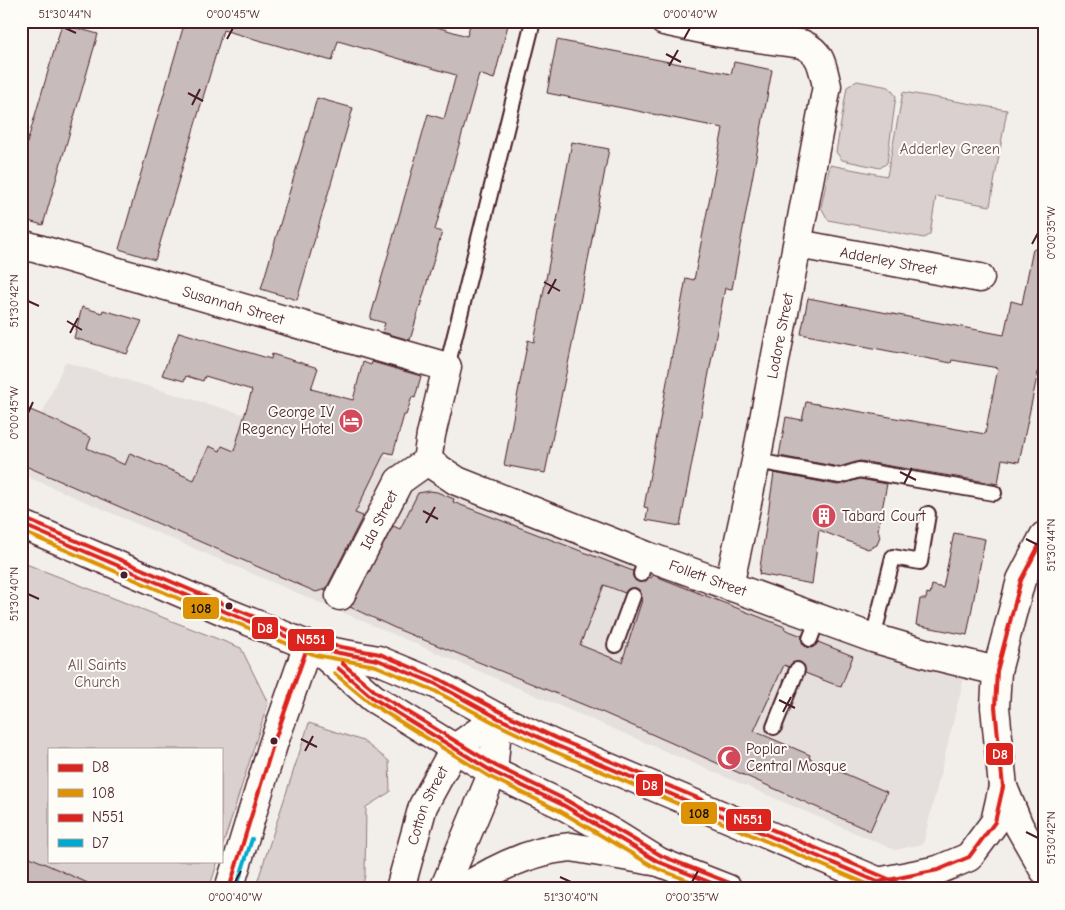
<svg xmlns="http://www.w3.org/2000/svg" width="1065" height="910" viewBox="0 0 1065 910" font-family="'Comic Neue',sans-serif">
<rect width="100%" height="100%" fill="#f2efeb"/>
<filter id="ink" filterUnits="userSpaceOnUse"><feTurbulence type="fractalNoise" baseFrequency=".02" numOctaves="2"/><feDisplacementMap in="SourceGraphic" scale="10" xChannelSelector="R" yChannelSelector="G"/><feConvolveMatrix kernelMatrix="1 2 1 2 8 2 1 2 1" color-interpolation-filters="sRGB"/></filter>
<g filter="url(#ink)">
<polygon fill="#e5dfdd" points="65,362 399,460 453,488 722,595 964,678 923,844 895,850 21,474 21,462"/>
<g fill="#d9d0cf" stroke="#92787d">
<polygon points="857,81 889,87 896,96 887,163 880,168 842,160 836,152 847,87"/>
<polygon points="903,92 1007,110 990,206 936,196 930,234 924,238 828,220 821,207 830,165 887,176"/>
<polygon points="21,562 241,648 268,703 221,851 221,749 49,749 49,861 218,861 209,889 21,889"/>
<polygon points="309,723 363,741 389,761 390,792 366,807 365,875 362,889 255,889"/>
</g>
<g fill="#c8bbbb" stroke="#4a1f2b" fill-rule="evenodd">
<polygon points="185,21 417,21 467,36 471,21 509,21 494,79 479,74 435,230 442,232 410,340 382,332 385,323 370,319 428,114 444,119 456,75 338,41 332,61 223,30 155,260 119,249"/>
<polygon points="62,24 98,34 43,225 21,219 21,163"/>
<polygon points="557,40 731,74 734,62 772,70 732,289 725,288 680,526 646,520 648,508 644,507 686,278 694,280 723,128 547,93"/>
<polygon points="317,98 353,108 297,300 261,289"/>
<polygon points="572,142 609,149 572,345 545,473 504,465 528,340 534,342"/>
<polygon points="1033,249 1044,250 1044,344 1019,462 1002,459 998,484 860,461 839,467 779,456 786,417 802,420 806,402 985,434 998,368 952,360 951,363 801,334 808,298 1004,335 1011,301 1022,304"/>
<polygon points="82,307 102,313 103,310 142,321 127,354 74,338"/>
<polygon points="179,332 271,359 272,354 318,368 311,389 353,400 363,362 371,365 372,362 421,376 415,398 412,397 406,415 404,415 393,454 385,452 355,513 363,516 326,589 316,592 21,464 21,406 61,423 91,438 87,448 125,465 130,453 194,480 209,446 220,451 222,446 234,451 252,390 205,376 203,381 186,376 184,381 162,375"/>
<polygon points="774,473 838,485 860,479 887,484 878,530 880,536 877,545 868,549 819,530 812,584 759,574"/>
<path d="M430 491 437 492 454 499 453 502 633 571V576L638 582H643L649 577 651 578 653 575 785 627 784 629 802 636V641L806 647 812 648 818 642 853 656 841 687 805 673 804 665 800 662 792 663 789 667 784 665 754 731 810 755 809 758 887 792 870 831 604 713 397 629 350 607 393 526 400 529 418 493ZM604 585 625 593 628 589 636 588 641 594V600H642L622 662 580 645Z"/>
<polygon points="954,533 985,539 967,635 916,625 920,599 926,599 927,593 930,594 932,585 943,588"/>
<polygon points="21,853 101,889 21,889"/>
</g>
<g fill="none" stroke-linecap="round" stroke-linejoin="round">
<defs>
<g id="lane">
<polyline points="447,367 533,21"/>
<polyline points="756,461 840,476 859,470 994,493"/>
<polyline points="641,574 647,556"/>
<polyline points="873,638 893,557 920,562 928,514"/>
<polyline points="810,639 818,618"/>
<polyline points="615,645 633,596"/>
<polyline points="774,727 797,670"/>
</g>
<g id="street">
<path d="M664 21 721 33 802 44C822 53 822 66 827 86L756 461 729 586"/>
<path id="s1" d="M21 244 447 367 431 435 427 461 399 481 340 596"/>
<path id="s2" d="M798 244 980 278"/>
<path id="s3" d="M427 461 457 481 647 556 873 638 935 656 997 671"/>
<polyline points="229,889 273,745 308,645"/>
</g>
<g id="primary">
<path id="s4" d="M400 889 423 806 454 749 498 718"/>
<polyline points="444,889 493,772 498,718"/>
<path d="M463 889C495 868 533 850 571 847L659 862"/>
</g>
<g id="highway">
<polyline points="21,524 226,612 317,649 378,660 436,684 498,718 553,744 896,889"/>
<polyline points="1044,536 1021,580 997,671 995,707 1003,787 1019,826 1044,870"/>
<polyline points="317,649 373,698 493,772 563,805 614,834 659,862 728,889"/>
<polyline points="878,882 938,870 969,857 995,822 1003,787"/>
</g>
</defs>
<use href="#lane" stroke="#4a1f2b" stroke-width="18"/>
<use href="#street" stroke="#4a1f2b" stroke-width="31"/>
<use href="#primary" stroke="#4a1f2b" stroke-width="31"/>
<use href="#highway" stroke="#4a1f2b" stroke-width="31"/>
<use href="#lane" stroke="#fdfcf7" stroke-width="14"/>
<use href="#street" stroke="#fdfcf7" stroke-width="28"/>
<use href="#primary" stroke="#fdfcf7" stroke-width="28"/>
<use href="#highway" stroke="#fdfcf7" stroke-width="28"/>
<defs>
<g id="bus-1">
<polyline points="21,524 226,612 317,649 378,660 436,684 498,718 553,744 878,882 938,870 969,857 995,822 1003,787 995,707 997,671 1021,580 1044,536"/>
<polyline points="338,668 373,698 493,772 563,805 659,862 727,889"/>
<polyline points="229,889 273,745 308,645"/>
</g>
<g id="bus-2">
<polyline points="21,531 224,618 315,655 376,666 433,690 495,723 551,750 879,889"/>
<polyline points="334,673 370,703 490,777 560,811 656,868 710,889"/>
</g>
<g id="bus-3">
<polyline points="23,518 228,606 319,643 380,654 439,679 501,712 556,738 898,883"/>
<polyline points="342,663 377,693 496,766 566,800 662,856 730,883"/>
</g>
<polyline id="bus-4" points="236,889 252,839"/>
</defs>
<use href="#bus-1" stroke="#fdfcf7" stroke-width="8"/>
<use href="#bus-2" stroke="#fdfcf7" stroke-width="8"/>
<use href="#bus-3" stroke="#fdfcf7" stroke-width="8"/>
<use href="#bus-4" stroke="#fdfcf7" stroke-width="8"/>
<use href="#bus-1" stroke="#dc241f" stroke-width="4"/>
<use href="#bus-2" stroke="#dd9206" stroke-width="4"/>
<use href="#bus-3" stroke="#dc241f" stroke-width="4"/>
<use href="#bus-4" stroke="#00a9ce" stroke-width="4"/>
</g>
</g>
<path fill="none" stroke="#4a1f2b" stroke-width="2" d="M65 28 76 33M227 39 233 28M684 39 690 28M666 54 681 62M669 66 678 50M188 93 203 101M192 105 200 89M1032 244 1038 233M544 282 560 291M548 294 556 279M28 301 39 306M67 321 82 330M70 333 78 318M28 413 33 402M900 472 916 480M904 484 912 468M423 511 438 519M426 523 435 507M1026 539 1038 545M28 594 39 599M779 700 795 708M783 712 791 697M301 739 317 747M305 751 313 736M1026 832 1038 838M560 877 571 882M235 882 241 871M692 882 698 871"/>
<defs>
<symbol id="hotel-disc" viewBox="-11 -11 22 22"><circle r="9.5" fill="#d1495b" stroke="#fdfcf7"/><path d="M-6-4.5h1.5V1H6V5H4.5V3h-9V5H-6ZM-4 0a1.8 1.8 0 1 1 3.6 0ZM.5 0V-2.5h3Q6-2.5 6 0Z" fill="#fff"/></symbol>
<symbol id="building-disc" viewBox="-11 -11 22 22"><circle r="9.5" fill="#d1495b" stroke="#fdfcf7"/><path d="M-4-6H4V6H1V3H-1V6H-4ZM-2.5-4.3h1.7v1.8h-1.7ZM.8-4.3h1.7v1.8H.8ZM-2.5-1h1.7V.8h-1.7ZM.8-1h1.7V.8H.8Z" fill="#fff"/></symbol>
<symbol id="mosque-disc" viewBox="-11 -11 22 22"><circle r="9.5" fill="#d1495b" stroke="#fdfcf7"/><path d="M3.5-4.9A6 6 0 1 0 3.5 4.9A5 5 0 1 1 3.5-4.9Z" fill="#fff"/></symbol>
</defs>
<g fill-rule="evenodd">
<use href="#hotel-disc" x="337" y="407" width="28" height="28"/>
<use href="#building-disc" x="810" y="502" width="28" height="28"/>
<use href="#mosque-disc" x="715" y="744" width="28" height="28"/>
</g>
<g fill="#4a1f2b" stroke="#fdfcf7" stroke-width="2">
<circle cx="124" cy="575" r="4.5"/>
<circle cx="229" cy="606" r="4.5"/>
<circle cx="274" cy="741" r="4.5"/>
</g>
<g text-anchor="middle" stroke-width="4" stroke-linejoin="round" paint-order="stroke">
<g font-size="15" fill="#6e4b54" stroke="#fdfcf7">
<text x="950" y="154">Adderley Green</text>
<text x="97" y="670">All Saints<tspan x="97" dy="17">Church</tspan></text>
</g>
<g font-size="15" fill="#4a1f2b" stroke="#fdfcf7">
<text dy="5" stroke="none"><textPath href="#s2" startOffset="92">Adderley Street</textPath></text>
<text dy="5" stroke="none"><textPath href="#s1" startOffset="221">Susannah Street</textPath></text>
<text transform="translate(780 336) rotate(-79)" y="5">Lodore Street</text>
<text transform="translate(379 520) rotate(-63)" y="5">Ida Street</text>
<text dy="5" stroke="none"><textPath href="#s3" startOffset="305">Follett Street</textPath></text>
<text dy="5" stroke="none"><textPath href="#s4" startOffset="88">Cotton Street</textPath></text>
</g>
<g font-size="15" fill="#4a1f2b" stroke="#fdfcf7" text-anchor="start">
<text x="334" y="417" text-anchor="end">George IV<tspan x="334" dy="17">Regency Hotel</tspan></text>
<text x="842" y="521">Tabard Court</text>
<text x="746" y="754">Poplar<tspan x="746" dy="17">Central Mosque</tspan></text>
</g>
</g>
<g stroke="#fdfcf7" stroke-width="2">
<rect x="182" y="596" width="38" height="24" rx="5" fill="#dd9206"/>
<rect x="251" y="616" width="28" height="24" rx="5" fill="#dc241f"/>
<rect x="287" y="628" width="48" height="24" rx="5" fill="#dc241f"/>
<rect x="985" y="742" width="29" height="24" rx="5" fill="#dc241f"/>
<rect x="635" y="773" width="29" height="24" rx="5" fill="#dc241f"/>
<rect x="680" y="801" width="38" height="24" rx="5" fill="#dd9206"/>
<rect x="725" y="808" width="47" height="24" rx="5" fill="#dc241f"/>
</g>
<g font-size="14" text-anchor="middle" font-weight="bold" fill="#fff">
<text x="265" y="633">D8</text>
<text x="311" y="644">N551</text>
<text x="1000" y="759">D8</text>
<text x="650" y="790">D8</text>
<text x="748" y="824">N551</text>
</g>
<g font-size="14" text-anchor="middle" font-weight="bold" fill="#111">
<text x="201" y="613">108</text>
<text x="699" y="818">108</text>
</g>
<rect width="1065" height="910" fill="none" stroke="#fdfcf7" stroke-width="55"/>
<rect x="48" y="748" width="175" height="115" fill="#fdfcf7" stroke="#b5a4a5"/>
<rect x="58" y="764" width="25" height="8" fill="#dc241f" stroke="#b5a4a5"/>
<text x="92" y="772" font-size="15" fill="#4a1f2b">D8</text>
<rect x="58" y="789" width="25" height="8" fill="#dd9206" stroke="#b5a4a5"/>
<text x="92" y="798" font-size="15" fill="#4a1f2b">108</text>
<rect x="58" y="814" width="25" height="8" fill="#dc241f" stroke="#b5a4a5"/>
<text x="92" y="822" font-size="15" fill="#4a1f2b">N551</text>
<rect x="58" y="839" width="25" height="8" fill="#00a9ce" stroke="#b5a4a5"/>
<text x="92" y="848" font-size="15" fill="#4a1f2b">D7</text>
<rect x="28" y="28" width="1010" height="854" fill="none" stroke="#4a1f2b" stroke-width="2"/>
<g font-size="12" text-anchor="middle" fill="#4a1f2b">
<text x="65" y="18">51°30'44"N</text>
<text x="233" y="18">0°00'45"W</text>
<text x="690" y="18">0°00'40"W</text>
<text transform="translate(1051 233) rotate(-90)" y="4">0°00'35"W</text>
<text transform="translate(14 301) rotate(-90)" y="4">51°30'42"N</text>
<text transform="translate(14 413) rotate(-90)" y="4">0°00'45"W</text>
<text transform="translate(1051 545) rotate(-90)" y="4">51°30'44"N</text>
<text transform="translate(14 594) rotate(-90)" y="4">51°30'40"N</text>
<text transform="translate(1051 838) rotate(-90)" y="4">51°30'42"N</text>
<text x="235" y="901">0°00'40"W</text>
<text x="571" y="901">51°30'40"N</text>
<text x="692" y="901">0°00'35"W</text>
</g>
</svg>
